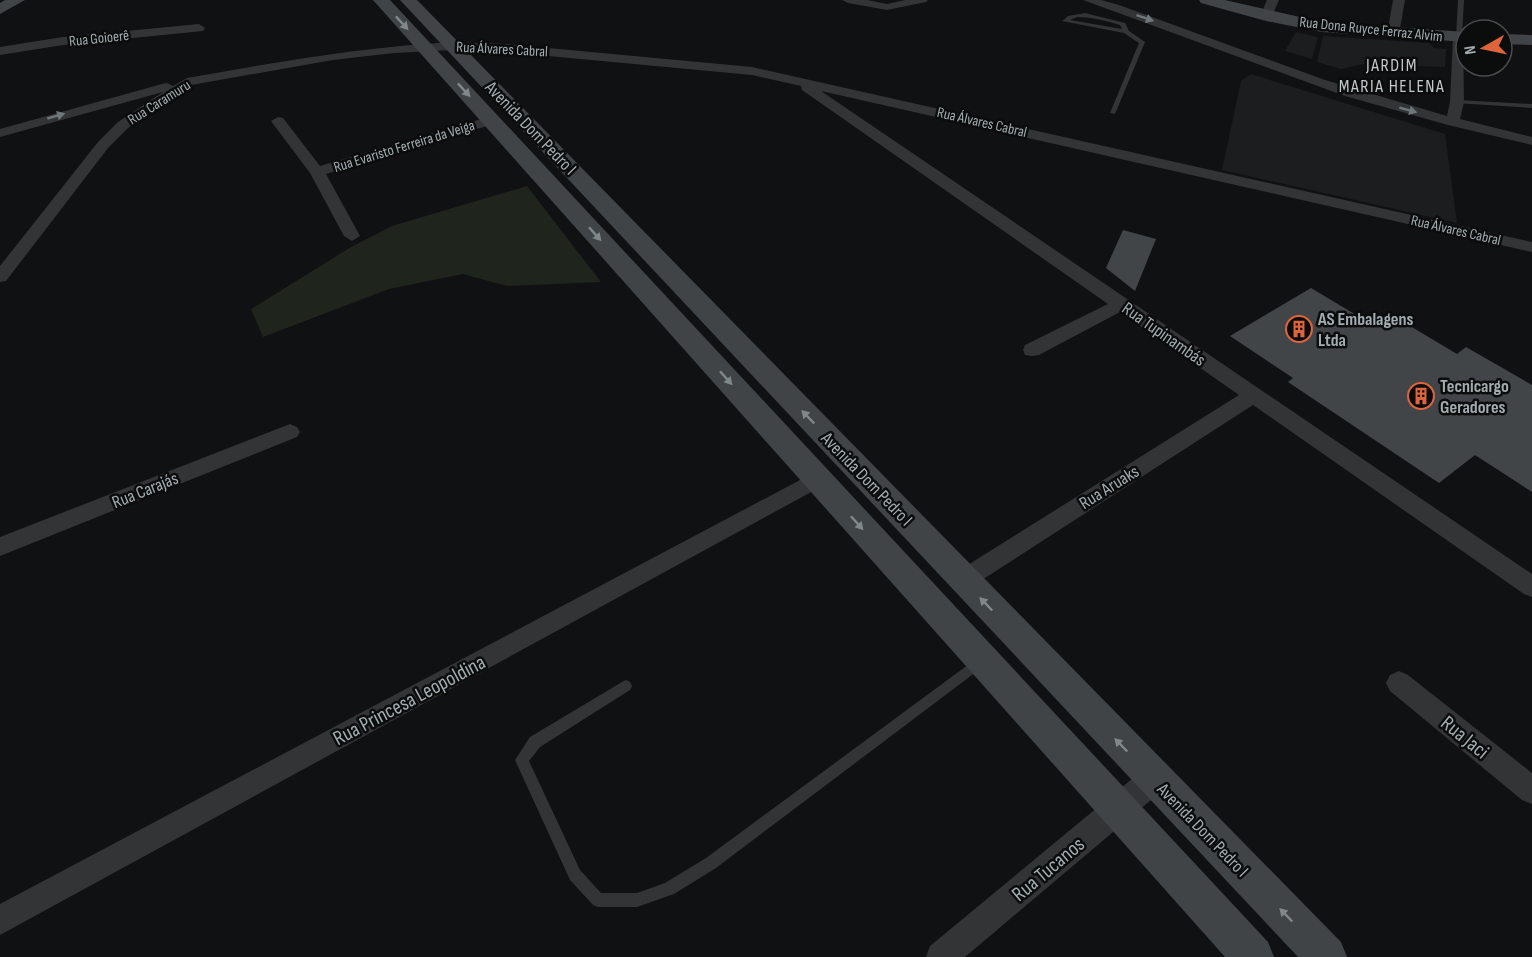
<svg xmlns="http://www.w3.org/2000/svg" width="1532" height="957" viewBox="0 0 1532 957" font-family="'Sofia Sans Condensed',sans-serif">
<rect width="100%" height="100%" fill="#101112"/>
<g fill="#1c1d1e">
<polygon points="1296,32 1318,37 1312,59 1285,51"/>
<polygon points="1323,36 1429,43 1434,48 1446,49 1445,67 1364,64 1341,69 1317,62"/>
<polygon points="1251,74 1445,134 1457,223 1222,170 1241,81"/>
</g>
<polygon fill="#1f241d" points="527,186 601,282 507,286 463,274 389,289 263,337 251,309 351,247 392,226"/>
<g fill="#424547">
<polygon points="1123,230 1156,239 1135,291 1106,268"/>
<polygon points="1311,288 1373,325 1390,314 1457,354 1466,347 1532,385 1532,492 1475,455 1439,483 1288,382 1293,378 1230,336"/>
</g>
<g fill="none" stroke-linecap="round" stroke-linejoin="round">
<g fill="#323436" fill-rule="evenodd">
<polygon points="1458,0 1464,0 1462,37 1459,39 1456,37"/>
<path d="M1085 13 1125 23 1129 31 1145 42 1115 114 1110 113 1139 43 1124 33 1062 21 1068 16ZM1077 17C1093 17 1106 21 1120 25L1122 29 1070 20Z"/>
<polygon points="1457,100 1532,104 1532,108 1455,103 1454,102"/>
<polygon points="980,656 984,658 986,662 984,666 716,868 674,894 637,907 598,907 593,905 570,880 515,760 530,737 622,682 626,680 630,682 632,686 630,690 540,747 529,761 580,870 601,893 637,893 665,883 706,858"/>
</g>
<g fill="#323436" fill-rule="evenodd">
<polygon points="842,0 867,0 887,4 905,0 928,0 926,2 887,10 848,3"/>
<polygon points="1083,0 1101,0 1119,5 1325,80 1447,116 1450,102 1453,37 1459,33 1463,34 1464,102 1460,119 1532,137 1532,145 1448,125 1345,96"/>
<polygon points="1267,0 1279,0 1272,16 1266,20 1260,16"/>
<polygon points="1393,0 1405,0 1399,34 1393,38 1387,34"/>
<polygon points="199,24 205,28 203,31 63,45 0,55 0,47 63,37"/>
<path d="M453 42 506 44 752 67 1532 242V252L821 91 1532 574V597L1524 594 1253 405 971 587 963 590 955 587 951 580 955 573 1239 395 1120 312 1039 355 1032 356 1025 355 1023 350 1025 345 1108 304 802 90 801 86 752 75 506 52 453 50 394 53 333 60 191 85 128 128 108 148 6 281 0 282V266L98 142 118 122 163 92 0 137V129L162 84 167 83 173 86 187 78C277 62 362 47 453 42Z"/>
<polygon points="492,116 497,117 499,120 497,123 326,174 360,236 352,241 344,236 310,173 271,121 278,117 283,118 320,166"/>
<polygon points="290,424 297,427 300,432 297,437 0,556 0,537"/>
<polygon points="817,471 824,473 828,479 824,485 0,935 0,904"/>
<polygon points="1399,671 1408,675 1532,773 1532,804 1522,800 1390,691 1386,683 1390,675"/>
<polygon points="1154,766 1164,769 1167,779 1164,789 965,957 926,957 930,946 1144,769"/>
</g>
<g fill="#404446" fill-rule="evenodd">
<polygon points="5,0 25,0 0,14 0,3"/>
<polygon points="373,0 390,0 1268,942 1274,957 1225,957"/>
<polygon points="400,0 417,0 1341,942 1347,957 1298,957"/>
<polygon points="1199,0 1225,0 1322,22 1466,32 1466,42 1322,32 1266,21 1201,3"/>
<polygon points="1502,34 1532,35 1532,45 1502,44"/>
</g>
</g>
<defs><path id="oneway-solid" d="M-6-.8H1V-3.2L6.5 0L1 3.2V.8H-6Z" transform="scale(1.5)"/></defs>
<g fill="#70777a">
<use href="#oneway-solid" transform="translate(1145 18) rotate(19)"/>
<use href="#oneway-solid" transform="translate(1408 110) rotate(15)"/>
<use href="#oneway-solid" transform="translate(56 116) rotate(-16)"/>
</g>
<g fill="#80888c">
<use href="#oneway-solid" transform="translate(402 23) rotate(47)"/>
<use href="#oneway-solid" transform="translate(464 90) rotate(47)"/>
<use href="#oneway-solid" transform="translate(595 234) rotate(48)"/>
<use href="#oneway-solid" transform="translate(726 378) rotate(48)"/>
<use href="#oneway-solid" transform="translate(808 417) rotate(-134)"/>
<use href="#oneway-solid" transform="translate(857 523) rotate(48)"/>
<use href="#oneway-solid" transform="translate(986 604) rotate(-134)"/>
<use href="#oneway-solid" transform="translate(1121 745) rotate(-134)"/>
<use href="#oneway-solid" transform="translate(1286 915) rotate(-134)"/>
</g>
<defs>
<symbol id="building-ring" viewBox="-11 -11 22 22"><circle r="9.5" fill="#0b0c0c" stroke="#de643b" stroke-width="1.5"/><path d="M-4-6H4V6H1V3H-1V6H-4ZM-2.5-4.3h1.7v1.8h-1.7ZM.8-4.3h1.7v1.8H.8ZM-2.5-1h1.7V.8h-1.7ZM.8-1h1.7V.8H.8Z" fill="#de643b"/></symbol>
</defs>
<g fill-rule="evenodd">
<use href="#building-ring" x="1284" y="314" width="30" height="30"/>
<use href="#building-ring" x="1406" y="381" width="30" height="30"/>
</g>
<g text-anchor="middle" stroke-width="5" stroke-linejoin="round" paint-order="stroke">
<g font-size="15" fill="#a3adb1" stroke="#0b0c0c">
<text transform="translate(1371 29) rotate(6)" y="5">Rua Dona Ruyce Ferraz Alvim</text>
<text transform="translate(99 38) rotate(-6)" y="5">Rua Goioerê</text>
<text transform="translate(502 49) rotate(3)" y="5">Rua Álvares Cabral</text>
<text transform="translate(159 102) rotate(-32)" y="5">Rua Caramuru</text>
<text transform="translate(982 122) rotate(13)" y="5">Rua Álvares Cabral</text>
<text transform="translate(404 146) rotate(-17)" y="5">Rua Evaristo Ferreira da Veiga</text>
<text transform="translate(1456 230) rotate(13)" y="5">Rua Álvares Cabral</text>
</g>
<g font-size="18" letter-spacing="1.5" fill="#c3cacd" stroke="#0b0c0c">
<text x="1392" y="71">JARDIM<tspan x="1392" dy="21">MARIA HELENA</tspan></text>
</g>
<g font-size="18" fill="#a3adb1" stroke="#0b0c0c">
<text transform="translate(531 128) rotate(46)" y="6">Avenida Dom Pedro I</text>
<text transform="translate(1164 334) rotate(35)" y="6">Rua Tupinambás</text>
<text transform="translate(867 479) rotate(46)" y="6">Avenida Dom Pedro I</text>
<text transform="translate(1109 487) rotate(-32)" y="6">Rua Aruaks</text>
<text transform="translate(145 490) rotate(-22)" y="6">Rua Carajás</text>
<text transform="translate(1203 830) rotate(46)" y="6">Avenida Dom Pedro I</text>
</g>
<g font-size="18" font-weight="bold" fill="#a3adb1" stroke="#0b0c0c" text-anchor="start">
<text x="1318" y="325">AS Embalagens<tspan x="1318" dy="21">Ltda</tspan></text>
<text x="1440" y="392">Tecnicargo<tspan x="1440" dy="21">Geradores</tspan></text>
</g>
<g font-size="21" fill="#a3adb1" stroke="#0b0c0c">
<text transform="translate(409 700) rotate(-28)" y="7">Rua Princesa Leopoldina</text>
<text transform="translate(1465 737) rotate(39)" y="7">Rua Jaci</text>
<text transform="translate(1048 869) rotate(-40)" y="7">Rua Tucanos</text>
</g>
</g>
<g transform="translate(1484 48) rotate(261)"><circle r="28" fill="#0b0c0c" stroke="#484c4e" stroke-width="1.5"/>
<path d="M0-4.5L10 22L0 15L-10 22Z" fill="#de643b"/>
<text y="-9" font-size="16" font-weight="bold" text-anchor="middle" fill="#a3adb1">N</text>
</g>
</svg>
